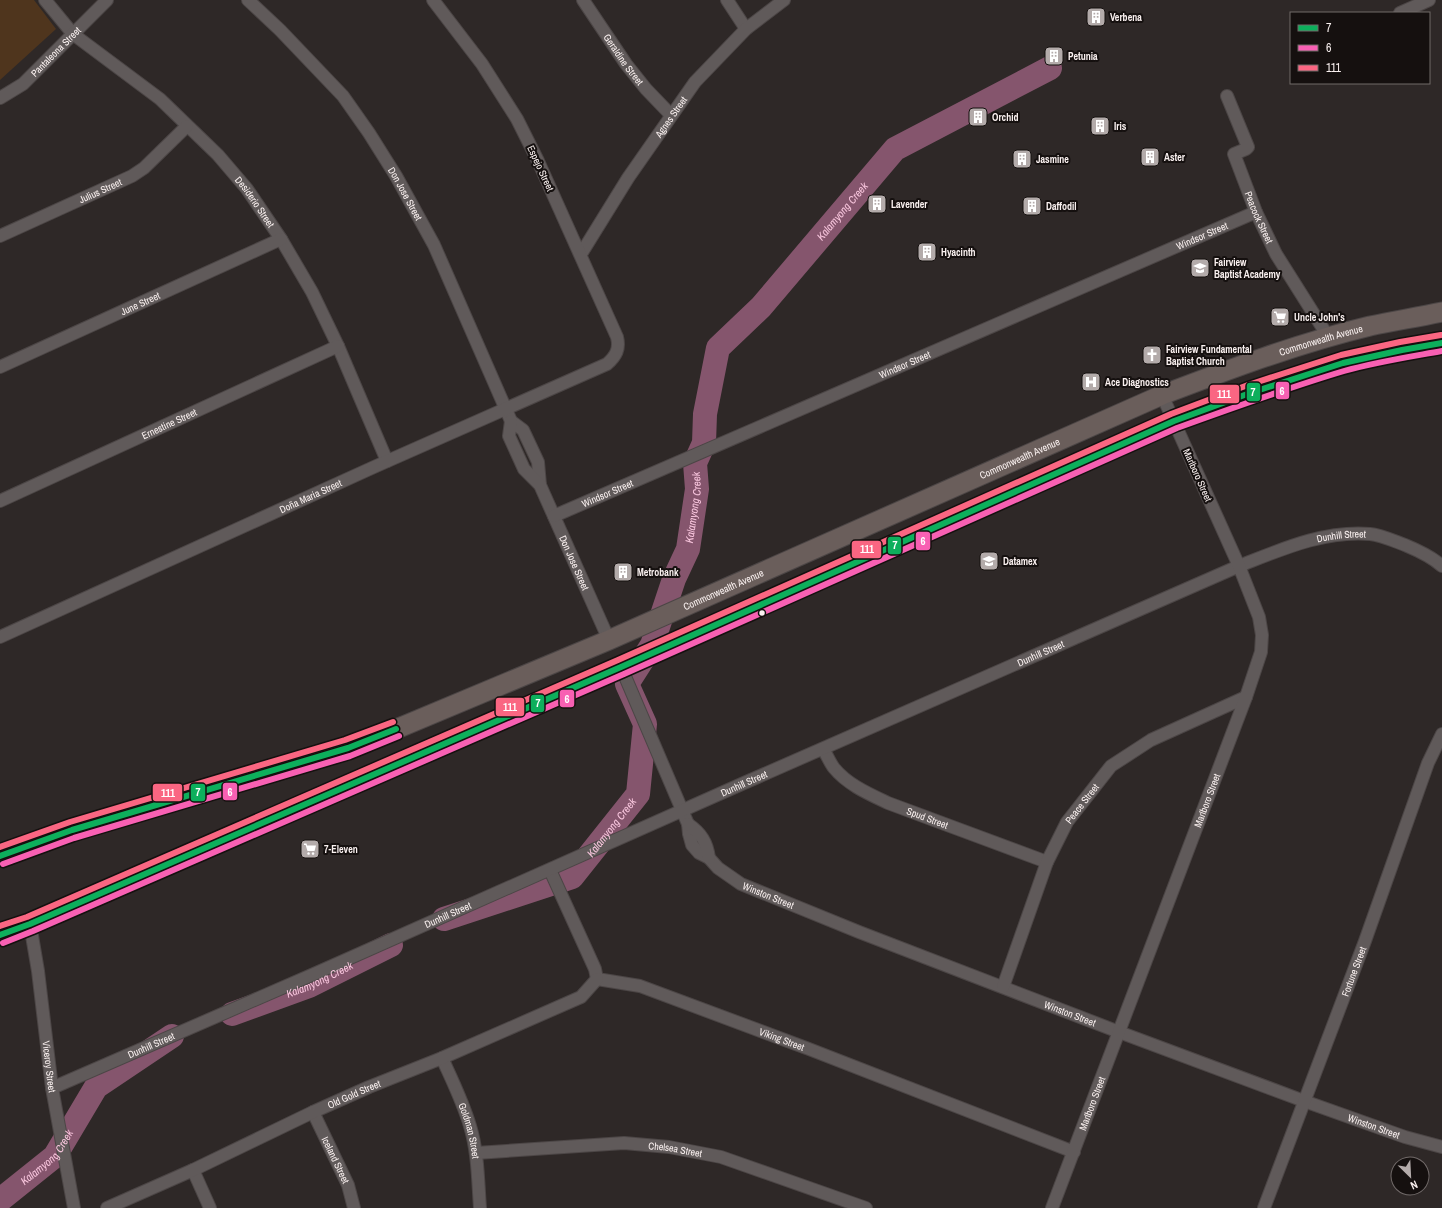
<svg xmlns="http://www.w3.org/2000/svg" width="1442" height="1208" viewBox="0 0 1442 1208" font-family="'Archivo Narrow',sans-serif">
<rect width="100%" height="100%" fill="#2e2827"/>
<polygon fill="#4f351d" points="0,0 34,0 56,29 0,80"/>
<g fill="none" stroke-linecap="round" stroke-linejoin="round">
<g stroke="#85556d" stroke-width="24">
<path id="s1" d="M444 919 572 877 638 794 645 724 627 684 652 645 674 579 688 549 697 489 695 463 704 443 705 414 718 348 761 307 895 149 1050 68"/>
<path id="s2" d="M232 1014 309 986 391 945"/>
<path id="s3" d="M0 1200 55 1156 96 1087 172 1036"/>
</g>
<defs>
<g id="minor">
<path id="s4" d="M45 0 73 34 160 99 218 155 247 189 281 239 312 292 338 346 387 461"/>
<path id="s5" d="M248 0 280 30 343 96 369 133 396 176 434 245 511 421 523 430 538 462 540 485"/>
<path id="s6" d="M583 0 626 64 646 89 671 115"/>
<polyline points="727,0 746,29"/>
<polyline points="1400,13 1429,0"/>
<path id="s7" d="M1227 96 1248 147 1246 149 1234 154 1256 212 1276 254 1329 338"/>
<path id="s8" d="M0 98 23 84 107 0"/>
<path id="s9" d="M0 236 132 176 144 168 187 126"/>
<path id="s10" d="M581 254 628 178 695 82 746 29 784 0"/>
<path id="s11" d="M0 367 281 239"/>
<path id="s12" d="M511 421 509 436 524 469 540 485 609 640"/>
<path id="s13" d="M0 501 338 346"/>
<path id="s14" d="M554 516 1256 212"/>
<path id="s15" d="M0 637 374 467 607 364C616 356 620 349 617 337L538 161 517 119 482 64 433 0"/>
<path id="s16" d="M621 667 688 824 689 834 692 845 699 853 709 858 718 868 741 884 859 932 1119 1032 1304 1101 1405 1137 1442 1147"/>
<path id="s17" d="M823 749C827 755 830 763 834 768 848 785 869 794 888 803L1047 862"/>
<path d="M688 824C701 833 707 842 709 858"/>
<path id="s18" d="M550 870 595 969 597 979 640 986 809 1049 1074 1152"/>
<path id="s19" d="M30 924 38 971 52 1088 74 1208"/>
<path id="s20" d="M1003 987 1047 862 1067 822 1111 766 1151 740 1246 697"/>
<path id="s21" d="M442 1058C452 1080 463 1102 470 1126 478 1152 478 1181 480 1208"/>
<path id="s22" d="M52 1088 314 974 744 783 1239 566C1280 550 1324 530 1370 534 1381 535 1394 541 1405 545 1417 550 1432 557 1442 566"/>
<path id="s23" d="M313 1112 348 1185 354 1208"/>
<path id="s24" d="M476 1153 624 1143 669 1147 721 1157 866 1208"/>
<polyline points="193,1170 210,1208"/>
<path id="s25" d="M107 1208 193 1170 313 1112 369 1087 442 1058 581 997 597 979"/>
<path id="s26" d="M1052 1208 1246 697 1261 652 1262 635 1259 617 1239 566 1162 395"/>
<path id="s27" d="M1264 1208 1365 941 1428 763 1442 734"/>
</g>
<g id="primary">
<path id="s28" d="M0 856 72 830 304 762 358 745 609 640 1162 395C1230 369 1299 343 1370 326 1394 321 1418 317 1442 312"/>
<polyline points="0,935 30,924 621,667 1174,421 1250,393 1343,363 1402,350 1442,343"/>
</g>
</defs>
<use href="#minor" stroke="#4c4646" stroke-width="14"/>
<use href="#primary" stroke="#4c4646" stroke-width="21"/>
<use href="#minor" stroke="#605a5a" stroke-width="12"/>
<use href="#primary" stroke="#6a5e5b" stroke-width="19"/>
<defs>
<g id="bus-1">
<polyline points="0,856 72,830 348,748 396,729"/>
<polyline points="0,935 30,924 621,667 1174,421 1250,393 1343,363 1402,350 1442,343"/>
</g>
<g id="bus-2">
<polyline points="3,864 74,838 350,756 399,736"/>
<path d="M3 943 33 931 624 674 1177 428C1232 408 1287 388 1344 371 1376 362 1409 357 1442 351"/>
</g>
<g id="bus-3">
<polyline points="0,847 70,822 345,740 393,722"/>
<polyline points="0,926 27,917 618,660 1171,414 1248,385 1341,355 1400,342 1441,335"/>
</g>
</defs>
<use href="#bus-1" stroke="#15100f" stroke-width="9"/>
<use href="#bus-2" stroke="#15100f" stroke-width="9"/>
<use href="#bus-3" stroke="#15100f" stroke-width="9"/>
<use href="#bus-1" stroke="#0daf5c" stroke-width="6"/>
<use href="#bus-2" stroke="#f860b3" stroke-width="6"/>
<use href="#bus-3" stroke="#fa6682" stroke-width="6"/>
</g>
<defs>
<symbol id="building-square" viewBox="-11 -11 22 22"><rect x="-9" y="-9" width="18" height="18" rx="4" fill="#b3abaa" stroke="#15100f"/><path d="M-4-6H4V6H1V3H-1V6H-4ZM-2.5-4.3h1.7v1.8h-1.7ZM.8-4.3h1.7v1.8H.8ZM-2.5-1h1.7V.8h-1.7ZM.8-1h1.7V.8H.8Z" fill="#fff"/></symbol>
<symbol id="school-square" viewBox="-11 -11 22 22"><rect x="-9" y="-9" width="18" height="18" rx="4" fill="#b3abaa" stroke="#15100f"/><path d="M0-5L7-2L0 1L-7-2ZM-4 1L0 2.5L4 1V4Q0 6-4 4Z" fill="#fff"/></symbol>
<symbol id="supermarket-square" viewBox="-11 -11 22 22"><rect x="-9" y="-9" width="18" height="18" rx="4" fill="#b3abaa" stroke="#15100f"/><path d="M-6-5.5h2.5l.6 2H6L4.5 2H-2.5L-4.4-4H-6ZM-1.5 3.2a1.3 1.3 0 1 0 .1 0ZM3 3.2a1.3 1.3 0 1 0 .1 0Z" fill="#fff"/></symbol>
<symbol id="church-square" viewBox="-11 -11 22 22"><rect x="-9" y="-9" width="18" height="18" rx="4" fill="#b3abaa" stroke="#15100f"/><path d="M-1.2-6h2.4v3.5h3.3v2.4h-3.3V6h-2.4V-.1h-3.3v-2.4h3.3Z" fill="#fff"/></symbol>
<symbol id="hospital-square" viewBox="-11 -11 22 22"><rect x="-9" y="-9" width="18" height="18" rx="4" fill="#b3abaa" stroke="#15100f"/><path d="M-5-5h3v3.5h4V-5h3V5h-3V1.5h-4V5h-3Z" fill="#fff"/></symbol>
<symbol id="university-square" viewBox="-11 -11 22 22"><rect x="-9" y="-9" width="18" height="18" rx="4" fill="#b3abaa" stroke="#15100f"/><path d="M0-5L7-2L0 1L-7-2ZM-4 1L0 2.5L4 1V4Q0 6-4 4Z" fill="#fff"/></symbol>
</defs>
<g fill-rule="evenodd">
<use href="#building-square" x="1085" y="6" width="22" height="22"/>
<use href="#building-square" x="1043" y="45" width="22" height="22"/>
<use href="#building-square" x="967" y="106" width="22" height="22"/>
<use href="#building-square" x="1089" y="115" width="22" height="22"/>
<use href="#building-square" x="1139" y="146" width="22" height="22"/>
<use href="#building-square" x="1011" y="148" width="22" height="22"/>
<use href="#building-square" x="866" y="193" width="22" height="22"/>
<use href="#building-square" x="1021" y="195" width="22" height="22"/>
<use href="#building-square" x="916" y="241" width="22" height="22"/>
<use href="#school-square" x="1189" y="257" width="22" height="22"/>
<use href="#supermarket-square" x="1269" y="306" width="22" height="22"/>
<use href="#church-square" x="1141" y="344" width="22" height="22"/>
<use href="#hospital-square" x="1080" y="371" width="22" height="22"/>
<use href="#university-square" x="978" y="550" width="22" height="22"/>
<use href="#building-square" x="612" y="561" width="22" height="22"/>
<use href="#supermarket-square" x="299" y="838" width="22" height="22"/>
</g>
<circle fill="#faf1f0" stroke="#15100f" stroke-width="1.5" cx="762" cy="613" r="3.5"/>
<g text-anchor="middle" stroke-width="4" stroke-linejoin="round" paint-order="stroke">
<g font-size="10" font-weight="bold" fill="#faf1f0" stroke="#15100f" text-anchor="start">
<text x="1110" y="21">Verbena</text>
<text x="1068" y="60">Petunia</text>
<text x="992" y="121">Orchid</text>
<text x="1114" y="130">Iris</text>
<text x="1164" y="161">Aster</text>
<text x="1036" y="163">Jasmine</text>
<text x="891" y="208">Lavender</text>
<text x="1046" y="210">Daffodil</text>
<text x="941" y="256">Hyacinth</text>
<text x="1214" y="266">Fairview<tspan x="1214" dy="12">Baptist Academy</tspan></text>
<text x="1294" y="321">Uncle John's</text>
<text x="1166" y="353">Fairview Fundamental<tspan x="1166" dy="12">Baptist Church</tspan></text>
<text x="1105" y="386">Ace Diagnostics</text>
<text x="1003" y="565">Datamex</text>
<text x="637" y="576">Metrobank</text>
<text x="324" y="853">7-Eleven</text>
</g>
<g font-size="10" fill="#faf1f0" stroke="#15100f">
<text dy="4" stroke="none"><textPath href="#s8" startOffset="73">Pantaleona Street</textPath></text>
<text dy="4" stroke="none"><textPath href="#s6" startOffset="72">Geraldine Street</textPath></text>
<text dy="4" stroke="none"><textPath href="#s10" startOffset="164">Agnes Street</textPath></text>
<text transform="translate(541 168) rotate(65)" y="4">Espejo Street</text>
<text dy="4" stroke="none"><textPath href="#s9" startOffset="110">Julius Street</textPath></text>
<text dy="4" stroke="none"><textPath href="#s5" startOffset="251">Don Jose Street</textPath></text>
<text dy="4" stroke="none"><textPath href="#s4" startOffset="293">Desiderio Street</textPath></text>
<text dy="4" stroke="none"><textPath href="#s7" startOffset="139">Peacock Street</textPath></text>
<text dy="4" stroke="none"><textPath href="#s14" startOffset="706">Windsor Street</textPath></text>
<text dy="4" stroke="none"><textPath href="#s11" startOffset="154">June Street</textPath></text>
<text dy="4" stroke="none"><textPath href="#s28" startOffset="1420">Commonwealth Avenue</textPath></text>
<text dy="4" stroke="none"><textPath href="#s14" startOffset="382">Windsor Street</textPath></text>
<text dy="4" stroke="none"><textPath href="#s13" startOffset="186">Ernestine Street</textPath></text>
<text dy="4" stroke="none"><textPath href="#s28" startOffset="1096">Commonwealth Avenue</textPath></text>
<text transform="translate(1198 475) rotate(66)" y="4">Marlboro Street</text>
<text dy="4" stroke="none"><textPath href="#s14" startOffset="58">Windsor Street</textPath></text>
<text dy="4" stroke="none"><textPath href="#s15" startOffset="341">Doña Maria Street</textPath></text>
<text dy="4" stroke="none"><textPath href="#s22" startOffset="1404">Dunhill Street</textPath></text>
<text dy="4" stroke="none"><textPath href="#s12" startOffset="159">Don Jose Street</textPath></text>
<text dy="4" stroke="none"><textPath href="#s28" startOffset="772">Commonwealth Avenue</textPath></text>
<text dy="4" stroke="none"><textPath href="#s22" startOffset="1080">Dunhill Street</textPath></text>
<text dy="4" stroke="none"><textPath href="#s22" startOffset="756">Dunhill Street</textPath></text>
<text dy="4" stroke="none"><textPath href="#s26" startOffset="436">Marlboro Street</textPath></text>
<text dy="4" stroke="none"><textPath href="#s20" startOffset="201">Peace Street</textPath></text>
<text dy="4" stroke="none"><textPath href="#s17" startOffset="129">Spud Street</textPath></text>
<text dy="4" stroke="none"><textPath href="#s16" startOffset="285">Winston Street</textPath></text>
<text dy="4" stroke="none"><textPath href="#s22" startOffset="432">Dunhill Street</textPath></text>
<text dy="4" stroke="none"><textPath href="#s27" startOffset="253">Fortune Street</textPath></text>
<text dy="4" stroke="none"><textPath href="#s16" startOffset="609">Winston Street</textPath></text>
<text dy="4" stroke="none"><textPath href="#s18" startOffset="314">Viking Street</textPath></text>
<text dy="4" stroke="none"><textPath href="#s22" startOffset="108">Dunhill Street</textPath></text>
<text dy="4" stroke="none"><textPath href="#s19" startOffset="144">Viceroy Street</textPath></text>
<text dy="4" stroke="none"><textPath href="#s25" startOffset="272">Old Gold Street</textPath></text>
<text dy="4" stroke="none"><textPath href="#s26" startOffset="112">Marlboro Street</textPath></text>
<text dy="4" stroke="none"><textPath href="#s16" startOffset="933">Winston Street</textPath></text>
<text dy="4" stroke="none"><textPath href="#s21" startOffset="78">Goldman Street</textPath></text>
<text dy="4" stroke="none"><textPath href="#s24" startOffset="200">Chelsea Street</textPath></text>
<text dy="4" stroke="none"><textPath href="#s23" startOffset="53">Iceland Street</textPath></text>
</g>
<g font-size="11" font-style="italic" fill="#fac7df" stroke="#15100f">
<text dy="4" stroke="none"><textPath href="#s1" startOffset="894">Kalamyong Creek</textPath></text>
<text dy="4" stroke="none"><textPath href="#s1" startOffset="546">Kalamyong Creek</textPath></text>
<text dy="4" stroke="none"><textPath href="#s1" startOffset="198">Kalamyong Creek</textPath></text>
<text dy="4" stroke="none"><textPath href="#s2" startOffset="94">Kalamyong Creek</textPath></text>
<text dy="4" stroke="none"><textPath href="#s3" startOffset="64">Kalamyong Creek</textPath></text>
</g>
</g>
<g stroke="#15100f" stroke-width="1.5">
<rect x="1275" y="381" width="15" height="19" rx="4" fill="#f860b3"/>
<rect x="1246" y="382" width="15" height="20" rx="4" fill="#0daf5c"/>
<rect x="1209" y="384" width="31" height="20" rx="4" fill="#fa6682"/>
<rect x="915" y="531" width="16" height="20" rx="4" fill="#f860b3"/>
<rect x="887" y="536" width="15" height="19" rx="4" fill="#0daf5c"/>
<rect x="851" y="540" width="31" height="19" rx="4" fill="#fa6682"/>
<rect x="559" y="689" width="16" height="19" rx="4" fill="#f860b3"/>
<rect x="530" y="694" width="15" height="19" rx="4" fill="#0daf5c"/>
<rect x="495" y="697" width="30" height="20" rx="4" fill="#fa6682"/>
<rect x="222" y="782" width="16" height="19" rx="4" fill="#f860b3"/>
<rect x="190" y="783" width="16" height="19" rx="4" fill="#0daf5c"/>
<rect x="152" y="783" width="31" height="19" rx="4" fill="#fa6682"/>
</g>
<g font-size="11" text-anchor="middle" font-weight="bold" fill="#fff">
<text x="1282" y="395">6</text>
<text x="1253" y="396">7</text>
<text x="1224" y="398">111</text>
<text x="923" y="545">6</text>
<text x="895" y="549">7</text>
<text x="867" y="553">111</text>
<text x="567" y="703">6</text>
<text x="538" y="707">7</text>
<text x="510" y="711">111</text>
<text x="230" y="796">6</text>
<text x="198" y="796">7</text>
<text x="168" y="797">111</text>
</g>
<rect x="1290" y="12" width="140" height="72" fill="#15100f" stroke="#716a69"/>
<rect x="1298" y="25" width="20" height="6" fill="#0daf5c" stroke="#716a69"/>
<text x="1326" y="32" font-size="12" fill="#faf1f0">7</text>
<rect x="1298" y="45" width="20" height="6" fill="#f860b3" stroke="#716a69"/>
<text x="1326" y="52" font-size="12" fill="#faf1f0">6</text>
<rect x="1298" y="65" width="20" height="6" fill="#fa6682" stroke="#716a69"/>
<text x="1326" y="72" font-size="12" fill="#faf1f0">111</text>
<g transform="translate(1410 1176) rotate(156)"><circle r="19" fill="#15100f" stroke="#716a69"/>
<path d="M0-3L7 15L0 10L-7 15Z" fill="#b3abaa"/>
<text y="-6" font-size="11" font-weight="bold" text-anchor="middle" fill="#faf1f0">N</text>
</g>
</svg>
